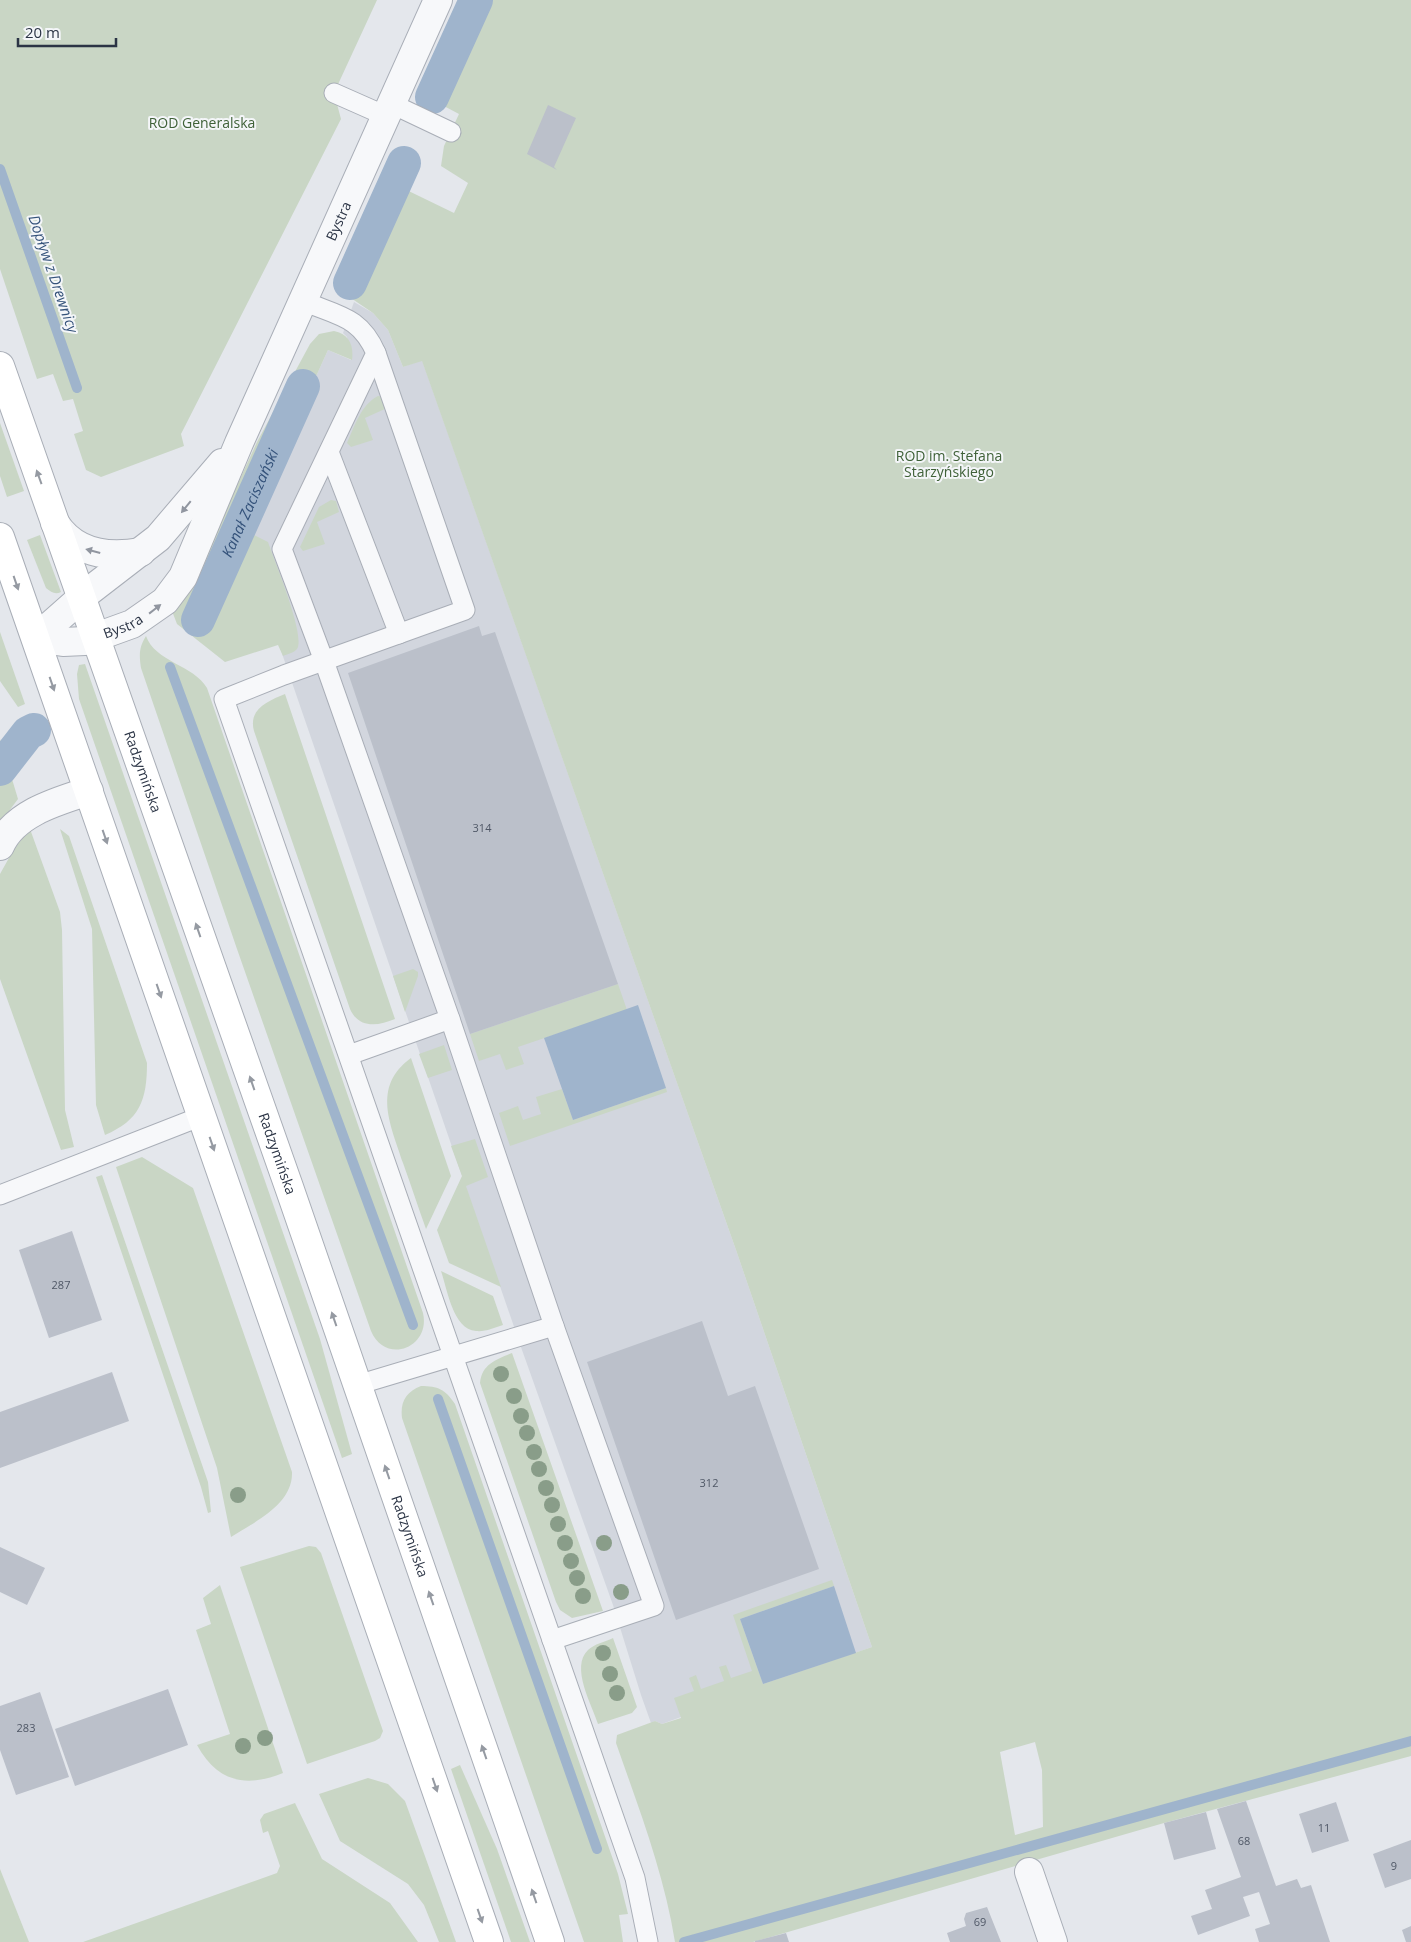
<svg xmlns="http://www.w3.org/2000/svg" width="1411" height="1942" viewBox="0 0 1411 1942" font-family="'Open Sans',sans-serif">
<rect width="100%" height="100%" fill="#e4e7ec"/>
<polygon fill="#d2d6de" points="354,302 373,313 388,330 403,367 422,360 736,1250 872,1647 680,1714 681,1717 662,1724 655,1721 651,1723 641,1695 613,1605 522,1350 277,639 246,531 328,350 351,360 347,337 343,333"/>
<g fill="#c9d6c5" fill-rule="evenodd">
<polygon points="0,0 377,0 334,93 341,119 181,434 184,446 101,477 86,470 74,434 83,431 73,399 63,401 53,374 37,379 0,269"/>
<path d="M491 0H1411V1756L1164 1823 753 1942H675C664 1873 639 1809 616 1743L617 1735 655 1721 662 1724 681 1718 674 1698 694 1691 689 1678 696 1675 701 1689 724 1681 719 1667 726 1665 731 1678 752 1671 733 1615 832 1580 834 1586 740 1619 763 1684 872 1647 736 1250 422 361 403 367 388 330 373 313 342 292 343 277 388 181 454 213 468 183 441 166 444 146 459 114 442 105ZM1035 1742 1042 1770 1043 1827 1015 1835 1000 1752Z"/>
<path d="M334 331C349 334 354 345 352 360L328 350 246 531 268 542C274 560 306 636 297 649 294 653 287 654 283 656L278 645 225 662 177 624 172 611 217 529 257 442 310 344 319 334Z"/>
<path d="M378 396 383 397 387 408 365 418 373 440 351 447 347 443C355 425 361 405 378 396Z"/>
<polygon points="0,423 24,491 7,497 0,476"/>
<polygon points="331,500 336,501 339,512 317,522 325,544 303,551 300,547 319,507"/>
<path d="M40 535 61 592C55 595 51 592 46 588L27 540Z"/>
<polygon points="0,632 25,704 18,707 0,681"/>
<path d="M146 636C155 662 194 665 207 688L423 1313C431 1348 385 1365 371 1331L237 949 141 668C139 655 139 647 146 636Z"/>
<polygon points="85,664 320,1339 352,1454 342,1458 79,699 77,674 79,665"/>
<path d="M285 694 395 1019C378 1026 359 1029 350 1009L254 731C248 709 268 701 285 694Z"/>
<polygon points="0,739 18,799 0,823"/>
<polygon points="30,829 60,912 62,930 65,1110 74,1147 61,1150 0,979 0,874 14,849"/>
<path d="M60 829 69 836 147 1063C147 1100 140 1120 105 1135L96 1105 92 929Z"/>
<polygon points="413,969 418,972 418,976 405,1012 393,976"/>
<polygon points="618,984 627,1010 518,1047 524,1064 506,1070 500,1054 479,1061 470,1034"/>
<polygon points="444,1045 452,1070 428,1078 419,1054"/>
<path d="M411 1058 451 1176 426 1229C418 1207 411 1185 403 1163 391 1125 371 1087 411 1058Z"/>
<polygon points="666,1088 667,1092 510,1146 499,1113 518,1106 523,1120 541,1114 536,1097 562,1089 573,1120"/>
<polygon points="475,1139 488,1177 466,1186 501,1287 449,1263 437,1230 462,1176 451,1146"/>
<path d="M142 1157 193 1188 292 1472C293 1505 254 1522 231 1537L217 1468 116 1167Z"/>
<polygon points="102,1175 208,1482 211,1512 208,1513 201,1487 96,1177"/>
<path d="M441 1271 493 1296 503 1325C494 1328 485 1332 476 1331 453 1330 447 1288 441 1271Z"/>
<path d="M512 1353 603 1611 572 1618 560 1610 556 1602 480 1383C482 1364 496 1360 512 1353Z"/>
<path d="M421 1386C438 1386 445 1389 455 1404L618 1874 628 1914 619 1915 623 1942H584L402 1418C400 1402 406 1392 421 1386Z"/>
<polygon points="309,1546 316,1547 321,1553 383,1731 380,1738 375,1741 307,1764 240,1567"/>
<path d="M220 1585 283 1773C246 1788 217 1782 197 1745L230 1734 196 1630 211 1624 203 1598Z"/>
<path d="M613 1638 637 1707 632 1713 598 1724C592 1705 570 1667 588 1650 594 1644 605 1642 613 1638Z"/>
<polygon points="460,1765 497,1849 530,1942 511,1942 451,1769"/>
<polygon points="368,1778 388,1784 405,1801 456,1942 439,1942 424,1905 408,1884 340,1841 319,1794"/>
<polygon points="295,1803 322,1859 390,1903 418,1942 83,1942 277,1873 280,1866 268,1831 263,1833 260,1820 264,1814"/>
<polygon points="0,1869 29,1942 0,1942"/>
</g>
<g fill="#9fb4cc">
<polygon points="638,1005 666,1088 573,1120 544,1038"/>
<polygon points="834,1586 856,1653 763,1684 740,1619"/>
</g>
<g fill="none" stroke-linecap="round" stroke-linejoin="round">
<g stroke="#9fb4cc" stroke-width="10">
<polyline points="0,169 77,388"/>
<polyline points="170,667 413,1325"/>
<polyline points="438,1399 597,1849"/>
<polyline points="684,1942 1411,1741"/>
</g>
<g stroke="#9fb4cc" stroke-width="34">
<polyline points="432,97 476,0"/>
<polyline points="350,283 404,163"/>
<path id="s1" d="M198 620 303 386"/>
<polyline points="0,769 28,733 34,730"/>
</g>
</g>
<g fill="#bbc0ca">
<polygon points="548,105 576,118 554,167 557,170 527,154"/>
<polygon points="479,626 482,636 495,632 618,984 470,1034 348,673"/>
<polygon points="72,1231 102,1320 49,1338 19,1250"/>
<polygon points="702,1321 728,1396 755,1386 819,1569 676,1620 587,1362"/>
<polygon points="112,1372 129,1421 0,1468 0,1412"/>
<polygon points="0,1547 45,1568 27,1605 0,1592"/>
<polygon points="168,1689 188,1745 75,1786 55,1729"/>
<polygon points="40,1692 69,1777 16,1795 0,1750 0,1706"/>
<polygon points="1246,1801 1276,1886 1297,1879 1301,1888 1311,1885 1330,1942 1259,1942 1255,1929 1270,1924 1259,1892 1243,1897 1250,1916 1198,1935 1191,1916 1212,1909 1205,1890 1241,1877 1217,1809"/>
<polygon points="1336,1802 1349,1841 1312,1853 1299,1814"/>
<polygon points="1206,1812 1216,1849 1174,1860 1164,1823"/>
<polygon points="1411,1840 1411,1879 1385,1888 1373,1854"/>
<polygon points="987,1907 1001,1942 950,1942 947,1933 966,1926 964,1919 966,1913"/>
<polygon points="1411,1926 1411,1942 1406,1942 1402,1930"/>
<polygon points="786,1933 789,1942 755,1942 755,1941"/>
</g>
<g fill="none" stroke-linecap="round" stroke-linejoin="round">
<defs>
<g id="service">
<polyline points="334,93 386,116"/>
<polyline points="392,104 451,132"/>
<path d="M303 301C338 316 360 316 376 353L282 549 324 661 450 1019 349 1055"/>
<polyline points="376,353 465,610 284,675 224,699 635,1878 648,1942"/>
<polyline points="329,452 399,634"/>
<polyline points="450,1019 554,1326"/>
<polyline points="0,1195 202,1116"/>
<polyline points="357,1385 554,1326 654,1606 552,1640"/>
</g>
<g id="minor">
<path d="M0 846C14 813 58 801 89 791"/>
<polyline points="1029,1872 1053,1942"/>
</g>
<g id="tertiary">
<path d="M55 523C74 553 108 558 141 552"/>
<path id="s2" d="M36 638 63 642 85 641 132 624 165 601 183 577 239 443 438 0"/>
<polyline points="36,638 88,592 158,538 222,463"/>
</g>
<g id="secondary">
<path id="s3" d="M0 366 289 1187 550 1942"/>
<polyline points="0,537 489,1942"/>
</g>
</defs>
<use href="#service" stroke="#a9aeb7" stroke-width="21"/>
<use href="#minor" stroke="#a9aeb7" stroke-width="30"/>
<use href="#tertiary" stroke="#a9aeb7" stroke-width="30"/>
<use href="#secondary" stroke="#a9aeb7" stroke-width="30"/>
<use href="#service" stroke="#f7f8fa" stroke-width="19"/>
<use href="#minor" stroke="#f7f8fa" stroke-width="28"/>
<use href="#tertiary" stroke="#f7f8fa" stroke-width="28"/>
<use href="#secondary" stroke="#fff" stroke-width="28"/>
</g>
<g fill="#899d89">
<circle cx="501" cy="1374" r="8"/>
<circle cx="514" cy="1396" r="8"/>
<circle cx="521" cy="1416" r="8"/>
<circle cx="527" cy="1433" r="8"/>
<circle cx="534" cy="1452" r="8"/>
<circle cx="539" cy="1469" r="8"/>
<circle cx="546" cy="1488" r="8"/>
<circle cx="238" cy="1495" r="8"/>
<circle cx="552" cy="1505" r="8"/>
<circle cx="558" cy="1524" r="8"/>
<circle cx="565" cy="1543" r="8"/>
<circle cx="604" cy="1543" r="8"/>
<circle cx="571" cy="1561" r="8"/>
<circle cx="577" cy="1578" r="8"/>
<circle cx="621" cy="1592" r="8"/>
<circle cx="583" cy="1596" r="8"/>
<circle cx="603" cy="1653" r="8"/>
<circle cx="610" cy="1674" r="8"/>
<circle cx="617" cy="1693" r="8"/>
<circle cx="265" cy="1738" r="8"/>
<circle cx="243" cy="1746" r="8"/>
</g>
<defs><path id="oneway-solid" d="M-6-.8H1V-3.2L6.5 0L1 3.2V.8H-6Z" transform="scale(1.25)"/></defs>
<g fill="#959aa2">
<use href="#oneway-solid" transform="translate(39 477) rotate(-110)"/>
<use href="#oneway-solid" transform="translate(16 583) rotate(71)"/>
<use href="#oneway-solid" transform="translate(52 684) rotate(71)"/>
<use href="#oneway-solid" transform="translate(105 837) rotate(71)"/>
<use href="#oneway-solid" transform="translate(198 930) rotate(-109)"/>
<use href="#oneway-solid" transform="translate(159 991) rotate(71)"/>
<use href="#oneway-solid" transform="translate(252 1083) rotate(-109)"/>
<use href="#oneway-solid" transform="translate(212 1144) rotate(71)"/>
<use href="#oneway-solid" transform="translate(334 1319) rotate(-109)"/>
<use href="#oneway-solid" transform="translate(387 1472) rotate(-109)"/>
<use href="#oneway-solid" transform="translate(431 1598) rotate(-109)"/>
<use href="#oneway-solid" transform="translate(484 1752) rotate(-109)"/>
<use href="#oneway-solid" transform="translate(435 1785) rotate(71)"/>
<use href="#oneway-solid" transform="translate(534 1896) rotate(-109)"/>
<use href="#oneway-solid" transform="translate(480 1916) rotate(71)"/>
</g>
<g fill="#9196a0">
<use href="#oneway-solid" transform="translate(186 507) rotate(129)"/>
<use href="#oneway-solid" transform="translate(93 551) rotate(-165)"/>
<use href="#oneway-solid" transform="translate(155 609) rotate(-38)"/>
</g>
<g text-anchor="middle" stroke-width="4" stroke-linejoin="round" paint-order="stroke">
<g font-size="11" fill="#4f5766">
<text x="482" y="832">314</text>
<text x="61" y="1289">287</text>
<text x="709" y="1487">312</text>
<text x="26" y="1732">283</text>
<text x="1324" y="1832">11</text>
<text x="1244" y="1845">68</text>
<text x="1394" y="1870">9</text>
<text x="980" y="1926">69</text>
</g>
<g font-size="14" fill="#3f6138" stroke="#f4f6f9">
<text x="202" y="128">ROD Generalska</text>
<text x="949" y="461">ROD im. Stefana<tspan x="949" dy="16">Starzyńskiego</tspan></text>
</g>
<g font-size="14" fill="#2b3445" stroke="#f4f6f9">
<text dy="5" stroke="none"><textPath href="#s2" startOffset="558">Bystra</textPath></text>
<text dy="5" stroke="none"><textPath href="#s2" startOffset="90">Bystra</textPath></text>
<text dy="5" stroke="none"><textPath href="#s3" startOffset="430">Radzymińska</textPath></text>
<text dy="5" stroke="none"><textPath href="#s3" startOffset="835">Radzymińska</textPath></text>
<text dy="5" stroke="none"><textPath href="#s3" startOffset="1240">Radzymińska</textPath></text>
</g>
<g font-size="15" font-style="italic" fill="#34527a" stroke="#f4f6f9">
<text transform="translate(53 274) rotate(71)" y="5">Dopływ z Drewnicy</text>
<text dy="5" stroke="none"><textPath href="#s1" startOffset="128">Kanał Zaciszański</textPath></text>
</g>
</g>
<path d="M18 38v8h98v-8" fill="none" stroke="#2b3445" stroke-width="2.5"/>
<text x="25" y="38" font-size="15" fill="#2b3445" stroke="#f4f6f9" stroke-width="4" paint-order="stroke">20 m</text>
</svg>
